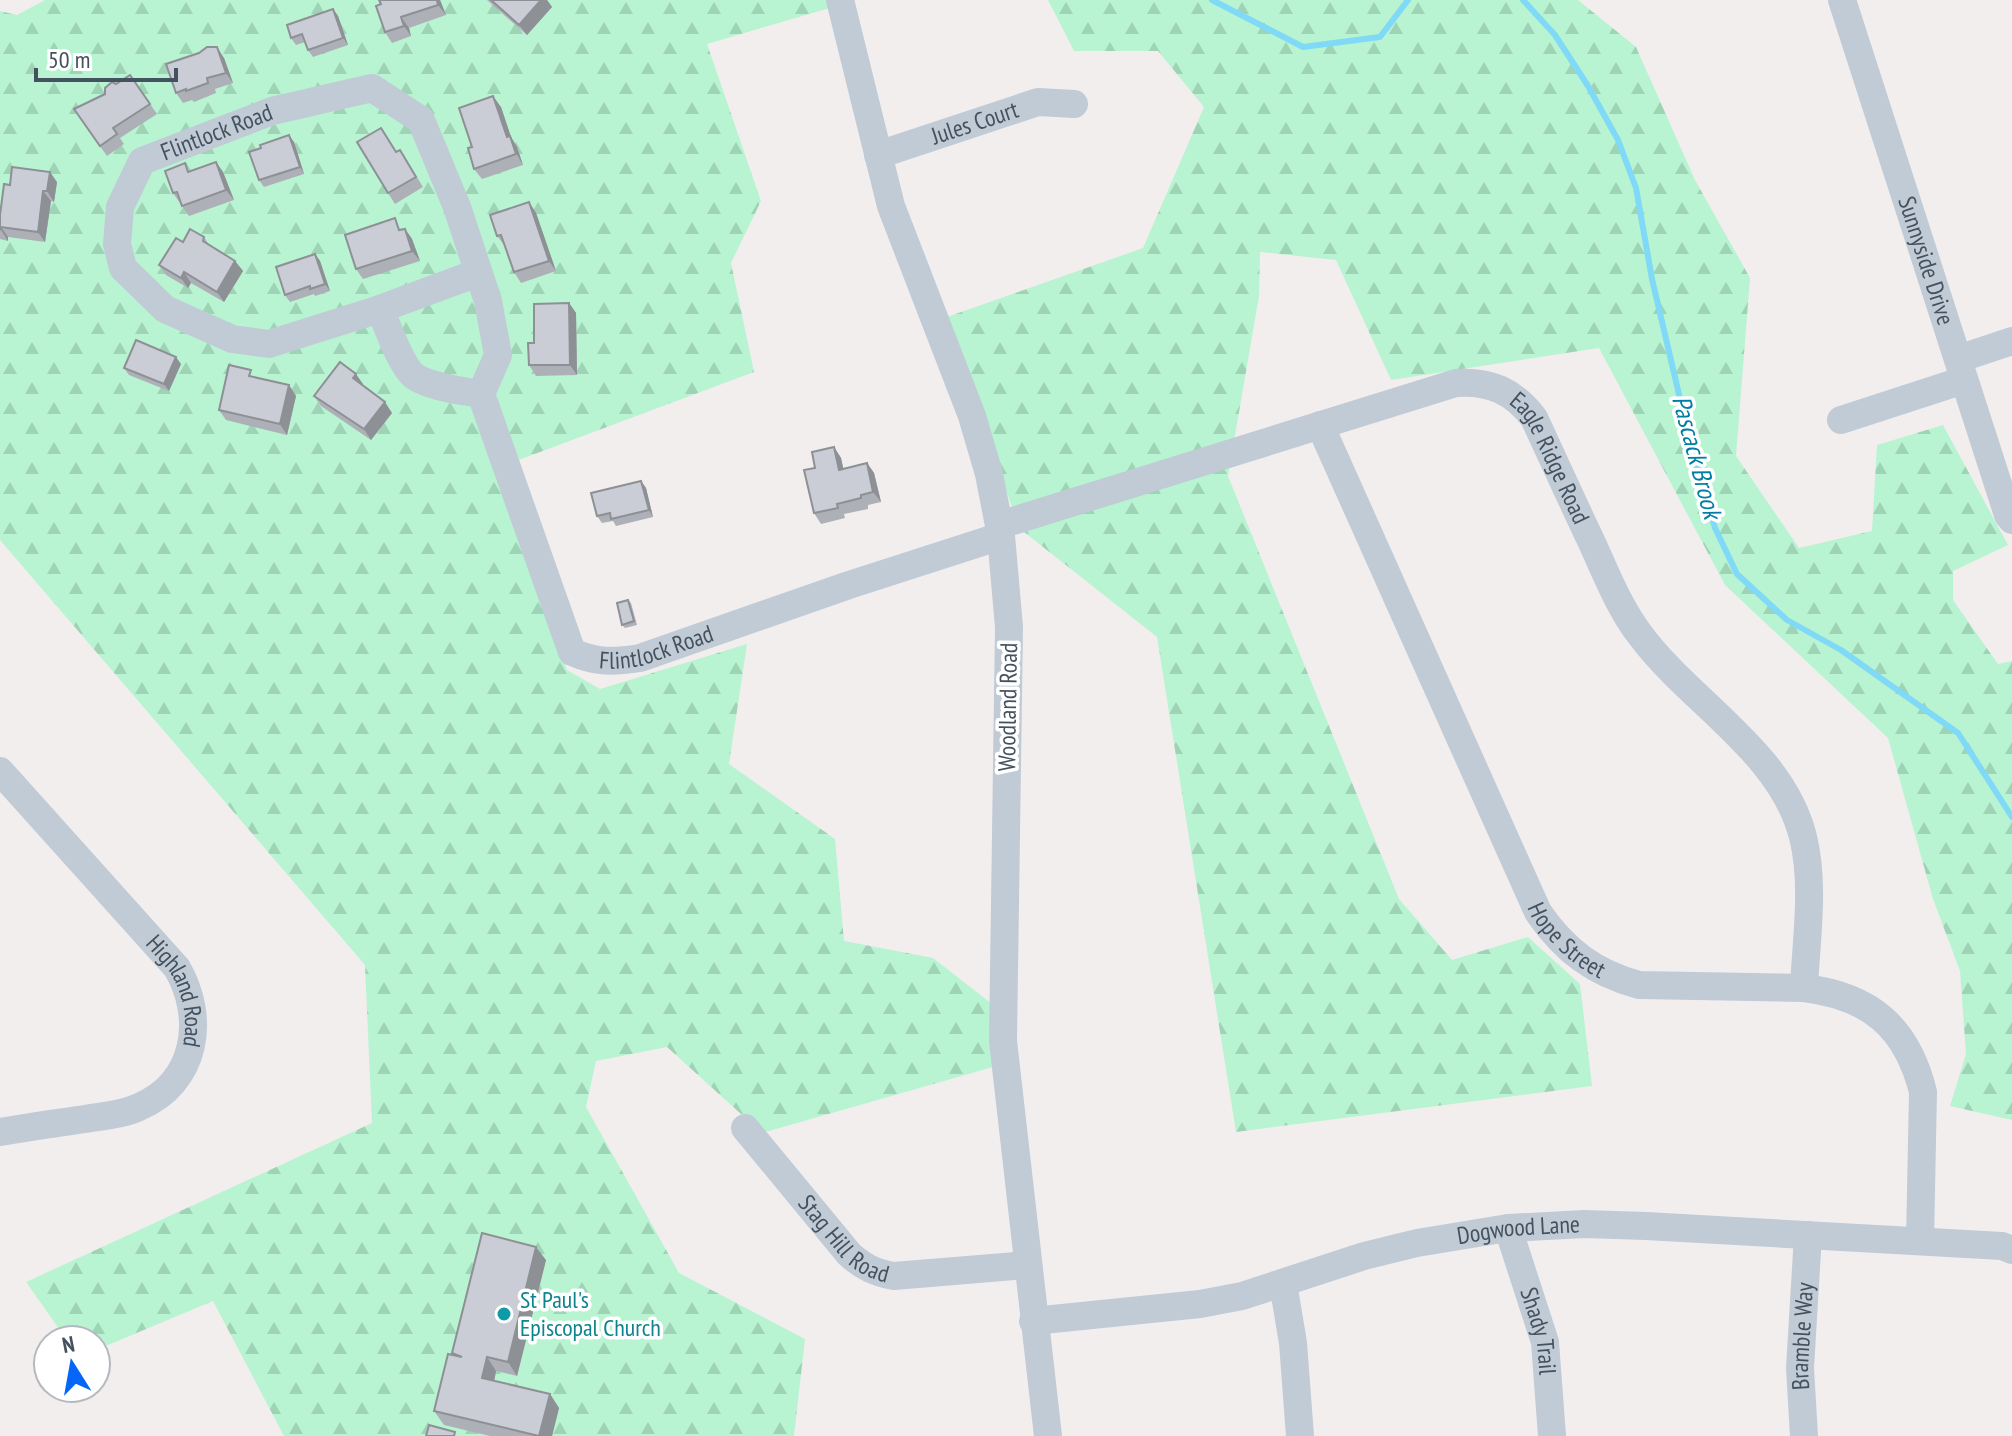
<svg xmlns="http://www.w3.org/2000/svg" width="2012" height="1436" viewBox="0 0 2012 1436" font-family="'PT Sans Narrow',sans-serif">
<defs>
<pattern id="forest-firs" width="22" height="20" patternUnits="userSpaceOnUse" patternTransform="scale(2)"><rect width="22" height="20" fill="#b8f4d1"/><path d="M5 1l3.5 6h-7zM16 11l3.5 6h-7z" fill="#9fd3b6"/></pattern>
</defs>
<rect width="100%" height="100%" fill="#f2eeee"/>
<g fill="url(#forest-firs)">
<polygon points="45,0 840,0 840,5 707,44 761,201 731,263 754,372 500,467 567,670 600,689 747,644 729,764 835,839 844,941 933,958 1005,1014 1007,1063 762,1133 667,1047 596,1061 586,1107 679,1273 805,1339 794,1436 284,1436 213,1301 96,1350 96,1340 67,1340 26,1282 372,1123 365,965 0,540 0,11 17,15"/>
<polygon points="1048,0 1578,0 1636,47 1695,180 1750,278 1736,456 1799,548 1872,531 1877,445 1943,425 2008,545 1953,571 1953,600 1998,664 2012,661 2012,1120 1950,1106 1966,1054 1960,971 1933,899 1888,738 1725,585 1599,348 1391,380 1336,260 1260,252 1259,296 1228,476 1399,899 1452,960 1528,937 1580,984 1592,1086 1236,1132 1157,637 1019,528 947,317 1143,248 1204,107 1158,51 1074,51"/>
</g>
<g fill="none" stroke-linecap="round" stroke-linejoin="round">
<g stroke="#80d9f6" stroke-width="6">
<polyline points="1212,0 1303,47 1380,37 1408,0"/>
<polyline points="1523,0 1555,35 1588,86 1618,140 1636,188 1652,279 1688,433 1715,528 1737,574 1787,620 1841,650 1958,733 2012,817"/>
</g>
<g stroke="#c0cbd6" stroke-width="28">
<polyline points="840,0 891,206 972,416 989,474 1001,536 1009,627 1003,1041 1048,1436"/>
<path id="s1" d="M1842 0 2008 515 2012 520"/>
<path id="s2" d="M878 155 1038 102 1074 104"/>
<path id="s3" d="M477 273 380 309 269 344 232 339 165 309 123 268 117 244 120 207 142 161 272 111 372 88 421 120 457 207 488 301 498 355 481 394 572 652C597 663 614 662 640 658L849 585 1001 536"/>
<path d="M380 309C387 325 401 366 414 376 429 387 463 391 481 394"/>
<polyline points="1958,359 2012,341"/>
<polyline points="1841,420 1964,380"/>
<path id="s4" d="M1320 425 1538 912C1564 950 1594 973 1639 985L1804 988C1870 996 1907 1027 1923 1092L1920 1241"/>
<path id="s5" d="M1000 525 1456 383C1491 381 1513 391 1534 418 1554 461 1573 503 1593 545 1607 576 1620 609 1641 636 1691 703 1782 752 1803 837 1815 885 1806 940 1804 988"/>
<path id="s6" d="M0 771 177 968C206 1018 197 1082 139 1107 122 1115 103 1116 85 1119 57 1123 28 1127 0 1132"/>
<path id="s7" d="M745 1128 849 1254C863 1267 876 1273 894 1276L1027 1265"/>
<path id="s8" d="M1508 1228 1545 1342 1552 1436"/>
<polyline points="1283,1283 1293,1343 1300,1436"/>
<path id="s9" d="M1033 1321 1200 1304 1242 1296 1364 1256 1417 1243 1508 1228 1584 1224 1646 1226 2002 1246 2012 1250"/>
<path id="s10" d="M1804 1436 1800 1368 1808 1235"/>
</g>
</g>
<g fill="#aeb0b7">
<polygon points="440,0 446,15 409,28 411,36 392,43 385,32 376,6"/>
<polygon points="487,0 547,0 552,7 527,35"/>
<polygon points="333,9 338,16 348,45 313,57 308,50 305,42 296,45 291,38"/>
<polygon points="224,58 233,83 215,89 216,93 194,102 192,100 183,103 176,93"/>
<polygon points="130,75 157,114 120,138 124,144 107,156 74,109 105,94"/>
<polygon points="501,107 511,137 517,147 523,165 482,179 474,169"/>
<polygon points="294,142 304,174 264,187 259,180"/>
<polygon points="397,152 407,161 423,187 395,204 388,193"/>
<polygon points="216,162 223,172 234,200 189,216 173,193 190,171"/>
<polygon points="57,182 54,202 51,201 45,242 8,237 8,241 0,239 0,215"/>
<polygon points="529,202 536,213 556,271 521,283 514,272 505,246 497,236"/>
<polygon points="402,229 405,229 412,239 420,261 363,279 356,269"/>
<polygon points="204,237 209,245 235,261 243,271 224,302 191,283 188,288 166,275 159,265 183,242"/>
<polygon points="315,254 320,261 330,291 315,296 314,294 290,302 285,295"/>
<polygon points="569,303 576,313 577,375 536,376 529,365 534,343"/>
<polygon points="181,364 169,391 129,375 124,368"/>
<polygon points="257,378 289,385 296,396 287,435 226,420 219,410"/>
<polygon points="363,384 362,385 392,413 371,440 321,406 314,396"/>
<polygon points="834,447 841,458 843,469 867,463 874,473 881,502 868,505 868,509 844,514 845,518 821,524 814,513 815,468"/>
<polygon points="641,481 646,488 653,517 616,526 613,521 602,523 597,516"/>
<polygon points="628,600 631,603 637,625 625,628 622,625"/>
<polygon points="546,1260 517,1376 496,1371 494,1381 550,1394 559,1408 552,1436 490,1436 444,1425 434,1411 454,1355 452,1353"/>
</g>
<g fill="#8d9095">
<polygon points="437,0 440,0 446,15 438,5"/>
<polygon points="541,0 547,0 552,7 527,35 519,25"/>
<polygon points="333,9 338,16 348,45 343,38"/>
<polygon points="401,17 409,28 411,36 404,26"/>
<polygon points="217,47 224,58 233,83 226,73"/>
<polygon points="493,96 501,107 511,137 517,147 523,165 507,137"/>
<polygon points="289,135 294,142 304,174 300,167"/>
<polygon points="216,162 223,172 234,200 226,190"/>
<polygon points="50,172 57,182 54,202 47,191"/>
<polygon points="43,191 51,201 45,242 38,232"/>
<polygon points="529,202 536,213 556,271 549,261"/>
<polygon points="1,227 8,237 8,241 1,230"/>
<polygon points="405,229 412,239 420,261 412,251"/>
<polygon points="315,254 320,261 330,291 325,284"/>
<polygon points="235,261 243,271 224,302 217,292"/>
<polygon points="184,272 191,283 188,288 181,278"/>
<polygon points="569,303 576,313 577,375 570,365"/>
<polygon points="176,357 181,364 169,391 164,384"/>
<polygon points="356,374 363,384 360,388 353,378"/>
<polygon points="289,385 296,396 287,435 280,424"/>
<polygon points="385,402 392,413 371,440 364,429"/>
<polygon points="834,447 841,458 846,480 839,470"/>
<polygon points="867,463 874,473 881,502 873,492"/>
<polygon points="641,481 646,488 653,517 649,510"/>
<polygon points="536,1247 546,1260 517,1376 508,1362"/>
<polygon points="487,1357 496,1371 492,1392 482,1378"/>
<polygon points="550,1394 559,1408 552,1436 539,1436"/>
</g>
<g fill="#cacdd5" stroke="#8d9095" stroke-width="2">
<polygon points="379,0 437,0 438,5 401,17 404,26 385,32 376,6 381,4"/>
<polygon points="491,0 541,0 519,25"/>
<polygon points="333,9 343,38 308,50 302,34 291,38 287,25"/>
<polygon points="207,47 217,47 226,73 207,78 208,83 186,91 186,89 176,93 166,64 199,53"/>
<polygon points="130,75 150,104 113,128 117,134 100,146 74,109 105,94 105,88 112,82 116,84"/>
<polygon points="493,96 507,137 510,136 516,154 474,169 468,148 472,147 459,108"/>
<polygon points="381,128 396,152 400,150 416,177 388,193 357,142"/>
<polygon points="289,135 300,167 259,180 249,152 261,148 260,145"/>
<polygon points="216,162 226,190 182,206 177,192 173,193 165,171 185,163 188,172"/>
<polygon points="12,167 50,172 47,191 43,191 38,232 1,227 0,230 0,215 4,184 10,185"/>
<polygon points="529,202 549,261 514,272 501,235 497,236 490,215"/>
<polygon points="395,218 399,230 405,229 412,251 356,269 345,235"/>
<polygon points="190,229 204,237 203,241 235,261 217,292 184,272 181,278 159,265 176,238 183,242"/>
<polygon points="315,254 325,284 310,289 310,286 285,295 276,267"/>
<polygon points="569,303 570,365 529,365 528,343 534,343 534,304"/>
<polygon points="136,340 176,357 164,384 124,368"/>
<polygon points="340,362 356,374 353,378 385,402 364,429 314,396"/>
<polygon points="229,365 251,370 249,376 289,385 280,424 219,410"/>
<polygon points="834,447 839,470 867,463 873,492 861,495 861,498 837,504 838,508 814,513 804,470 815,468 812,452"/>
<polygon points="641,481 649,510 611,519 610,513 597,516 591,493"/>
<polygon points="628,600 634,621 622,625 617,603"/>
<polygon points="482,1233 536,1247 508,1362 487,1357 482,1378 550,1394 539,1436 434,1411 448,1354 462,1357 452,1353"/>
<polygon points="429,1425 455,1432 454,1436 426,1436"/>
</g>
<circle fill="#0f9aa8" stroke="#fff" stroke-width="3" cx="504" cy="1314" r="8"/>
<g text-anchor="middle" stroke-width="7" stroke-linejoin="round" paint-order="stroke">
<g font-size="24" fill="#44515e" stroke="#fff">
<text dy="8" stroke="none"><textPath href="#s2" startOffset="102">Jules Court</textPath></text>
<text dy="8" stroke="none"><textPath href="#s3" startOffset="582">Flintlock Road</textPath></text>
<text dy="8" stroke="none"><textPath href="#s1" startOffset="274">Sunnyside Drive</textPath></text>
<text dy="8" stroke="none"><textPath href="#s5" startOffset="610">Eagle Ridge Road</textPath></text>
<text dy="8" stroke="none"><textPath href="#s3" startOffset="1454">Flintlock Road</textPath></text>
<text transform="translate(1008 707) rotate(-89)" y="8">Woodland Road</text>
<text dy="8" stroke="none"><textPath href="#s4" startOffset="574">Hope Street</textPath></text>
<text dy="8" stroke="none"><textPath href="#s6" startOffset="286">Highland Road</textPath></text>
<text dy="8" stroke="none"><textPath href="#s9" startOffset="496">Dogwood Lane</textPath></text>
<text dy="8" stroke="none"><textPath href="#s7" startOffset="150">Stag Hill Road</textPath></text>
<text dy="8" stroke="none"><textPath href="#s8" startOffset="108">Shady Trail</textPath></text>
<text dy="8" stroke="none"><textPath href="#s10" startOffset="100">Bramble Way</textPath></text>
</g>
<g font-size="24" fill="#0d838f" stroke="#fff" text-anchor="start">
<text x="520" y="1308">St Paul's<tspan x="520" dy="28">Episcopal Church</tspan></text>
</g>
<g font-size="26" font-style="italic" fill="#027da6" stroke="#fff">
<text transform="translate(1697 457) rotate(75)" y="9">Pascack Brook</text>
</g>
</g>
<g transform="translate(72 1364) rotate(349)"><circle r="38" fill="#ffffff" stroke="#b4b9bf" stroke-width="2"/>
<path d="M0-6L14 30L0 20L-14 30Z" fill="#0465f6"/>
<text y="-12" font-size="22" font-weight="bold" text-anchor="middle" fill="#44515e">N</text>
</g>
<path d="M36 68v12h140v-12" fill="none" stroke="#44515e" stroke-width="4"/>
<text x="48" y="68" font-size="24" fill="#44515e" stroke="#ffffff" stroke-width="6" paint-order="stroke">50 m</text>
</svg>
